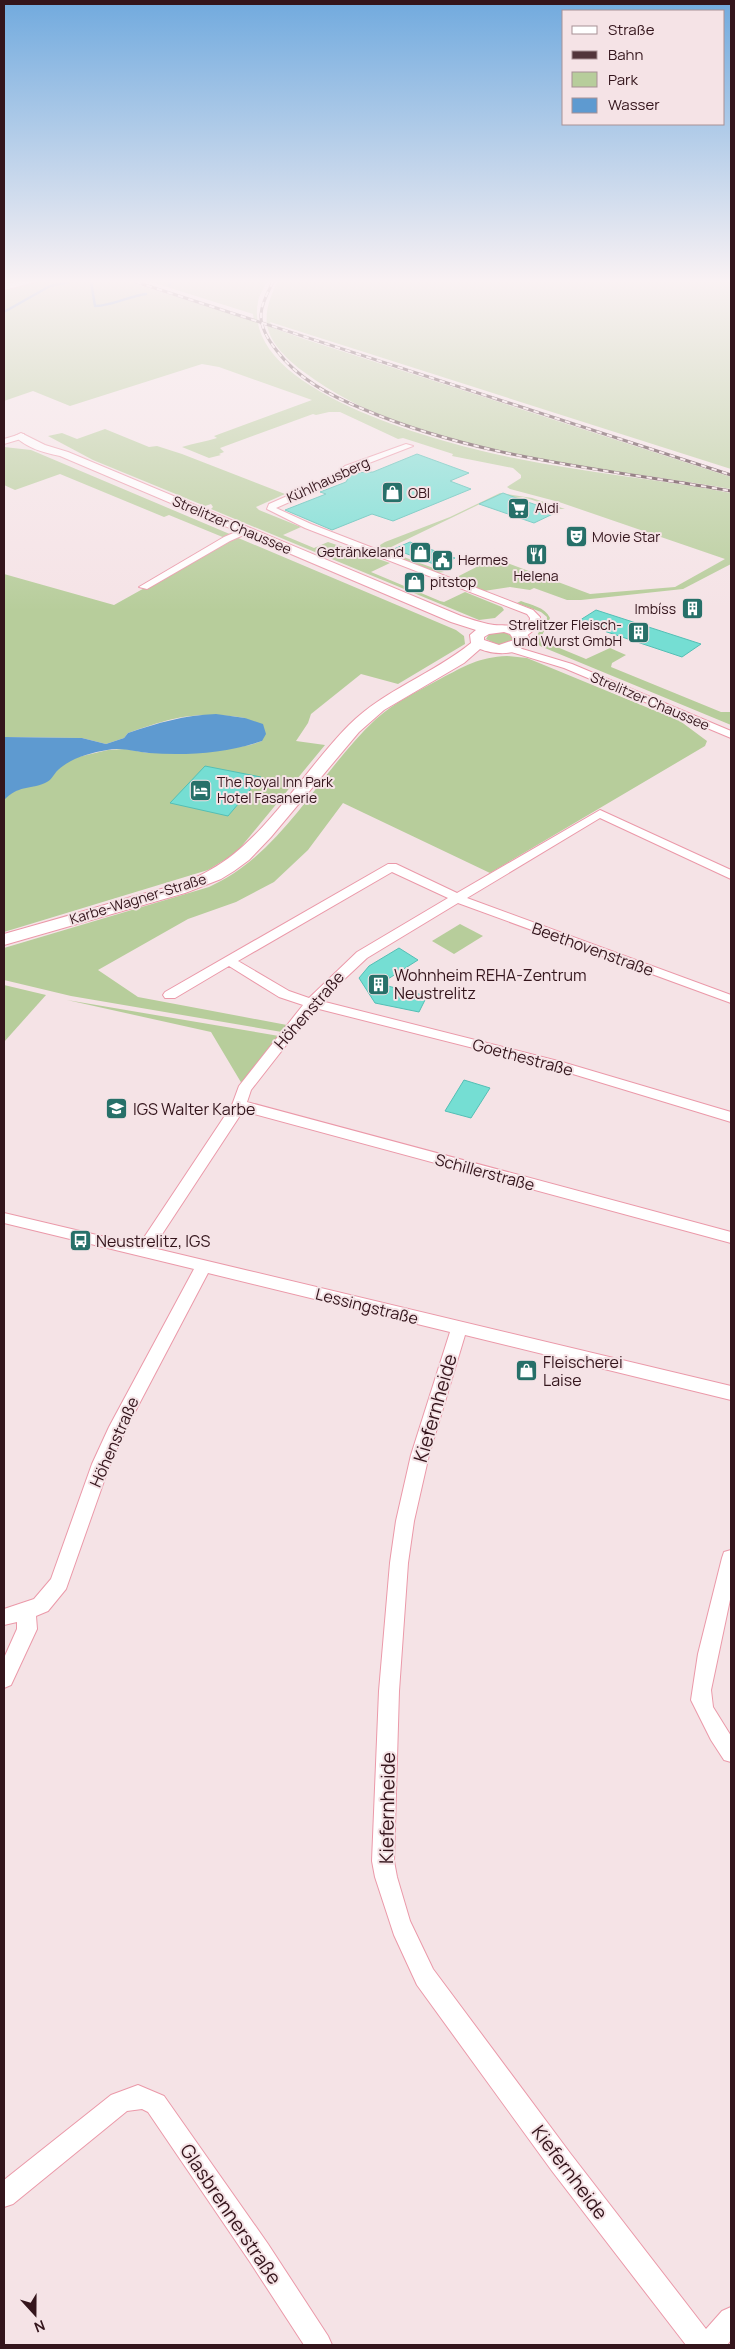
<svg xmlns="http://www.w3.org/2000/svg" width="735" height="2349" viewBox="0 0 735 2349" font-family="Manrope,sans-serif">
<rect width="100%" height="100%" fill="#f5e3e6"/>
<g fill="#b7cd9b">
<path d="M39 282H129L254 321 253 314 151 282H267C264 288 259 295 258 302 240 393 450 445 514 458 586 473 659 479 731 493V564L683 589 581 600H567L534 588 530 590 510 587 484 591 458 581 455 578 494 558 590 594 675 587 725 559 559 502 510 489 507 487 521 478V475L513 468 452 456 453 454 403 438 398 439 340 412H329L316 415 313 414 220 448 224 452 219 454 221 455 209 458 182 447C194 443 205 442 217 438L214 436 312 400 219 367 202 364 70 406 33 391 4 401V288Z"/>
<path d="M277 282H731V469L270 322 273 328 304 339 731 477V489C593 464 421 459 304 372 290 362 270 344 267 325 265 309 271 296 277 282Z"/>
<polygon points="105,429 149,447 157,446 182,454 285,494 256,507 259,510 301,527 283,535 314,548 328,542 390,563 371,572 440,601 444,602 465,592 502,607 504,610 495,618 479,620 211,509 213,507 211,504 205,506 93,460 48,436 62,433 77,439"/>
<polygon points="4,447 31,450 232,535 225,538 169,515 164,517 60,474 15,490 4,485"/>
<polygon points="500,493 532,498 565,509 560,509 523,497 480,504 385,550 444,572 436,573 380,550 380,545 385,542 450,517"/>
<path d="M236 537 456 630 464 636 465 644 398 684 361 674 311 714 308 723 296 741 325 745 236 853 208 870 4 932V762L78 757 108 750 125 749 148 753 209 752 250 745 262 741 245 718C194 711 175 717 128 733L124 738 106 744 82 738 4 737V574L114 605Z"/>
<path d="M521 601C531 605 545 607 550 618L540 640 586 659 610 648 626 655 612 663 611 667 721 712H731V725L540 646 534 640 539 632 534 630 546 622 547 617 541 612 517 603Z"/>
<polygon points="499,632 507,633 513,638 512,641 498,645 486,639 489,634"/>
<path d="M507 656 527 658 680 721 707 741 705 746 490 873 343 803 308 850 274 882 236 902 188 919 98 970 138 997 287 1025 282 1032 71 996 4 980V948L209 887C283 854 318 773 376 719 395 702 418 691 440 679 465 666 479 657 507 656Z"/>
<polygon points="460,924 483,936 454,954 432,941"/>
<polygon points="4,985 46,995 4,1042"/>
<polygon points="67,1000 279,1036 242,1084 211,1032"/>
</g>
<path fill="#5e9ad0" d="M216 714 245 718 263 724 266 734 262 741C227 753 186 756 149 753 135 752 122 747 107 750 90 753 71 758 58 770 53 775 52 780 45 783 28 790 19 785 4 800V737L82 738 106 744 124 738 128 733C158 723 184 715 216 714Z"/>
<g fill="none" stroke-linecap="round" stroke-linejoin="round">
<g stroke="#5e9ad0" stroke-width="2.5">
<path d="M91 282 95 306C113 306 128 296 146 294"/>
<polyline points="169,285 171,282"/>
<polyline points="4,312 50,286 69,282"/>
</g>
</g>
<g fill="#75ded3" stroke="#54bfb5">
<polygon points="417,454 469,473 450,481 471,489 393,521 372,514 332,530 285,510 326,494 320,492 346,482 351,473 373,472"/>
<polygon points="503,493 519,499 557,512 534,523 479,504"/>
<polygon points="410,542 455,558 439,566 394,549"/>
<polygon points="596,610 701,644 682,657 577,622"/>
<polygon points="205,766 261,777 228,816 170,803"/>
<polygon points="399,948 418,960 380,984 427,996 419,1012 375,1003 359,978 369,966"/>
<polygon points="464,1080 490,1088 471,1118 445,1111"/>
</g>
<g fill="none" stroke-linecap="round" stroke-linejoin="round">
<defs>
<g id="street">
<polygon points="21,434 24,434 24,438 4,444 4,439"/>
<polygon points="406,444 413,446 351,470 339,480 276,508 311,524 533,610 540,617 539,626 525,637 517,637 516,635 529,625 530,618 527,614 305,528 267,509 269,504 333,476 345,466"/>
<polygon points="245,528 248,529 248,533 230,541 147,589 139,587 224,537"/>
<polygon points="509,645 572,664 731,731 731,738 564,668 505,650 504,648"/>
<path d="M600 810 731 870V879L600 818 467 898 731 995V1003L458 903 367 958 321 1001 562 1062 731 1112V1122L553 1068 315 1008 251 1090 247 1102 731 1232V1243L243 1111 153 1248 731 1386V1400L465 1335 429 1455 414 1521 408 1563 399 1691 394 1861 397 1877 410 1921 433 1969 570 2153 706 2329 722 2311 731 2307V2340L727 2345H686L552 2171 417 1985 394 1935 375 1877 372 1861 379 1691 390 1563 396 1521 411 1455 450 1332 208 1273 127 1427 110 1464 66 1589 48 1611 36 1616 37 1629 11 1685 4 1688V1658L17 1629V1622L4 1625V1609L34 1599 51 1579 92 1464 109 1427 194 1269 4 1223V1213L139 1245 232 1105 239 1086 303 1005 279 997 229 966 175 998H165L163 995 165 992 388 864H396L457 893ZM392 872 448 898 357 952 309 998 289 991 238 961Z"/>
<polygon points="731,1550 731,1595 711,1690 713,1707 731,1736 731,1762 724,1760 711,1740 691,1700 698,1654 722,1558 724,1552"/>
<polygon points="138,2085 164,2096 268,2244 328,2336 332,2345 304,2345 250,2262 148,2112 142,2109 127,2111 13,2204 4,2207 4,2180 111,2095"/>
</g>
<g id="secondary">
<polygon points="16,282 35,282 4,290 4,284"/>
<path d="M21 433 45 445 68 452 461 616C470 619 479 622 488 624 504 628 517 620 529 637 525 657 495 655 480 649L464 663 384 710 359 732 271 837 249 860 234 871 221 879 185 893 4 945V934C46 922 89 910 131 897 158 890 186 884 210 870 265 840 304 770 349 725 384 690 433 674 471 643L470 635 476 630 451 622 60 456C45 453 26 448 15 436ZM504 632 510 634 514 640 499 645 484 640V637L489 634Z"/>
</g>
</defs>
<use href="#street" stroke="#eb99a9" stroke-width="2"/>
<use href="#secondary" stroke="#eb99a9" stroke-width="2"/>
<use href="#street" fill="#fff" fill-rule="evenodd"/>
<use href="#secondary" fill="#fff" fill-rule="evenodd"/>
<defs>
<g id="rail">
<polyline points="136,282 731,475"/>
<path d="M273 282C268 292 262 302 261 314 260 327 269 341 277 351 298 379 331 396 363 409 480 459 607 469 731 491"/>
</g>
</defs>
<use href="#rail" stroke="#52353b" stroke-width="3"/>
<use href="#rail" stroke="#f5e3e6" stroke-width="2" stroke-dasharray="5.5" stroke-linecap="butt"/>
</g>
<linearGradient id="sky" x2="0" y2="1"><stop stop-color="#71aade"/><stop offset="0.46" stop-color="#faf2f4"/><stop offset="1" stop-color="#faf2f4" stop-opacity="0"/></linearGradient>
<rect width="735" height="611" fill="url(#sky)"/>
<defs>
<symbol id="shop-square" viewBox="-11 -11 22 22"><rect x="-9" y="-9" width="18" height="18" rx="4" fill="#277069" stroke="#f5e3e6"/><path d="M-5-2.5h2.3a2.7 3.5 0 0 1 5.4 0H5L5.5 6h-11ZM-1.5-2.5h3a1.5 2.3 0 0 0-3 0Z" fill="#fff"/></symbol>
<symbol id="supermarket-square" viewBox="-11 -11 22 22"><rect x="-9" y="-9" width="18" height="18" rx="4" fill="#277069" stroke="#f5e3e6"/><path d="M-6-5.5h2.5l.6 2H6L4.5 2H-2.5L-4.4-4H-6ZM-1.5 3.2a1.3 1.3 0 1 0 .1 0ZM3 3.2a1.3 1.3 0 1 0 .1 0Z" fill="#fff"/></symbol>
<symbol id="theatre-square" viewBox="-11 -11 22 22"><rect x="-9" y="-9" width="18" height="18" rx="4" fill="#277069" stroke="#f5e3e6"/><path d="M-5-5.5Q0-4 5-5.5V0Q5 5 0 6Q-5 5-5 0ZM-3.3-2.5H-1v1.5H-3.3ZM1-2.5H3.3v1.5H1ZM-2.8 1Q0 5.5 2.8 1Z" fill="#fff"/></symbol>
<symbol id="restaurant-square" viewBox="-11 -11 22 22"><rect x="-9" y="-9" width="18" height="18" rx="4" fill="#277069" stroke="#f5e3e6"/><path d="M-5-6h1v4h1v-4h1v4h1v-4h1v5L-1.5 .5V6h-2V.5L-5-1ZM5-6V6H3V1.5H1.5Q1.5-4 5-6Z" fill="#fff"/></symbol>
<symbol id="civic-square" viewBox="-11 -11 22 22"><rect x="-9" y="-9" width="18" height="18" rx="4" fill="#277069" stroke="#f5e3e6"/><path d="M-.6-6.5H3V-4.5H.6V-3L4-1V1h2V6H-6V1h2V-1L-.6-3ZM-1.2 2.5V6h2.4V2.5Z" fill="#fff"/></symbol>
<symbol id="building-square" viewBox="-11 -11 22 22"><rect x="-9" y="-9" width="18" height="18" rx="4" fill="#277069" stroke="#f5e3e6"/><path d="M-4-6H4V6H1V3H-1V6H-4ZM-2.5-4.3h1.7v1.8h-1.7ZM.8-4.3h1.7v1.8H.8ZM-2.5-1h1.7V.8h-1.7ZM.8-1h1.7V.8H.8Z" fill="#fff"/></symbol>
<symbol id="hotel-square" viewBox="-11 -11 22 22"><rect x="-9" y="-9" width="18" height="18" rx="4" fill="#277069" stroke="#f5e3e6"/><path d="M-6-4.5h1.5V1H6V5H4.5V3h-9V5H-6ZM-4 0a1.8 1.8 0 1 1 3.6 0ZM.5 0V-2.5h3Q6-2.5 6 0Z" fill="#fff"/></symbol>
<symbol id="school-square" viewBox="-11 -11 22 22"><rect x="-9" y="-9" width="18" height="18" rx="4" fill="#277069" stroke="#f5e3e6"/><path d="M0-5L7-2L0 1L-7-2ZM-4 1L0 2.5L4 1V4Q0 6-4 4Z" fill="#fff"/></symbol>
<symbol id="bus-square" viewBox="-11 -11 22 22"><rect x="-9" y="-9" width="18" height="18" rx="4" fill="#277069" stroke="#f5e3e6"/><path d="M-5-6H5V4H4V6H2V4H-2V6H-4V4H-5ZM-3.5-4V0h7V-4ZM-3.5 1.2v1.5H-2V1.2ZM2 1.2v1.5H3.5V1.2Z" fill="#fff"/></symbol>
</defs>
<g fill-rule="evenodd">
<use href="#shop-square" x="380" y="480" width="25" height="25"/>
<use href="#supermarket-square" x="506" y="496" width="25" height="25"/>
<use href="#theatre-square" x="564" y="524" width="25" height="25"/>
<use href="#shop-square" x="408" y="540" width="25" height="25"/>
<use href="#restaurant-square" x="524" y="542" width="25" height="25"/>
<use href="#civic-square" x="430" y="548" width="25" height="25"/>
<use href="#shop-square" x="402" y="570" width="25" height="25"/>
<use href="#building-square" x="680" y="596" width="25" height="25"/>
<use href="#building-square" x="626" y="620" width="25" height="25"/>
<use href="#hotel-square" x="188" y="778" width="25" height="25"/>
<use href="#building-square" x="366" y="972" width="25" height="25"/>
<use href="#school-square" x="104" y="1096" width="25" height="25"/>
<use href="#bus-square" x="68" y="1228" width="25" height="25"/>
<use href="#shop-square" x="514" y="1358" width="25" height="25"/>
</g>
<g text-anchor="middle" stroke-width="4" stroke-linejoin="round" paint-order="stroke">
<g font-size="14" fill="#34151c" stroke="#f5e3e6">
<text transform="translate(328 480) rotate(-25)" y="5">Kühlhausberg</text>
<text transform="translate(232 525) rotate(23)" y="5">Strelitzer Chaussee</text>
<text transform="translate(650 701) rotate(23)" y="5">Strelitzer Chaussee</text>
<text transform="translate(138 899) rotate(-17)" y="5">Karbe-Wagner-Straße</text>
</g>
<g font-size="14" fill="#34151c" stroke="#f5e3e6" text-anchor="start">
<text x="408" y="498">OBI</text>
<text x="535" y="513">Aldi</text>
<text x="592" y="542">Movie Star</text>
<text x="404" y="557" text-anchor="end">Getränkeland</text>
<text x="458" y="565">Hermes</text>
<text x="536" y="581" text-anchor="middle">Helena</text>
<text x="430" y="587">pitstop</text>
<text x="676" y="614" text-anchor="end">Imbíss</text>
<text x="622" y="630" text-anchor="end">Strelitzer Fleisch-<tspan x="622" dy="16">und Wurst GmbH</tspan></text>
<text x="217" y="787">The Royal Inn Park<tspan x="217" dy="16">Hotel Fasanerie</tspan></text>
</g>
<g font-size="16" fill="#34151c" stroke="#f5e3e6">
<text transform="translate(593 949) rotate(20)" y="6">Beethovenstraße</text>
<text transform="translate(309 1010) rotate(-49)" y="6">Höhenstraße</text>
<text transform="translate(523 1057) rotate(15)" y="6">Goethestraße</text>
<text transform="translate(485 1172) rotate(15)" y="6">Schillerstraße</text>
<text transform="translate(367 1306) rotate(14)" y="6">Lessingstraße</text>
<text transform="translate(114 1442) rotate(-66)" y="6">Höhenstraße</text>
</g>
<g font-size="16" fill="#34151c" stroke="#f5e3e6" text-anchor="start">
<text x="394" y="981">Wohnheim REHA-Zentrum<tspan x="394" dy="18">Neustrelitz</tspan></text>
<text x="133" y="1115">IGS Walter Karbe</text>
<text x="96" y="1247">Neustrelitz, IGS</text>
<text x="543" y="1368">Fleischerei<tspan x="543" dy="18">Laise</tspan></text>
</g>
<g font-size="19" fill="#34151c" stroke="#f5e3e6">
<text transform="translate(435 1408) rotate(-74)" y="7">Kiefernheide</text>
<text transform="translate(387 1808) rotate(-89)" y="7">Kiefernheide</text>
<text transform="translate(570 2172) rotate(53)" y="7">Kiefernheide</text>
<text transform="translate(231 2214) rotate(56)" y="7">Glasbrennerstraße</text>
</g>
</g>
<rect width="735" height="2349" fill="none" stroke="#34151c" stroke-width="10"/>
<rect x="562" y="10" width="162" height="115" fill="#f5e3e6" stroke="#a89195"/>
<rect x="572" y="26" width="25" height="8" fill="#ffffff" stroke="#a89195"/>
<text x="608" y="35" font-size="15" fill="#34151c">Straße</text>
<rect x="572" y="51" width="25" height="8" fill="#52353b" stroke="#a89195"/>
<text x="608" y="60" font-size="15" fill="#34151c">Bahn</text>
<rect x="572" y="72" width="25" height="15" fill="#b7cd9b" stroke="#a89195"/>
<text x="608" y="85" font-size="15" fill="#34151c">Park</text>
<rect x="572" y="98" width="25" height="15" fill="#5e9ad0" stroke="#a89195"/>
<text x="608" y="110" font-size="15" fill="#34151c">Wasser</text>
<g transform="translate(35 2314) rotate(159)" stroke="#f5e3e6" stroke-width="4" paint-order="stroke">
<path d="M0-4L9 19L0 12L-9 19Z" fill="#34151c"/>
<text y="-8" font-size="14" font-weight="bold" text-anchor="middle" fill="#34151c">N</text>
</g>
</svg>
